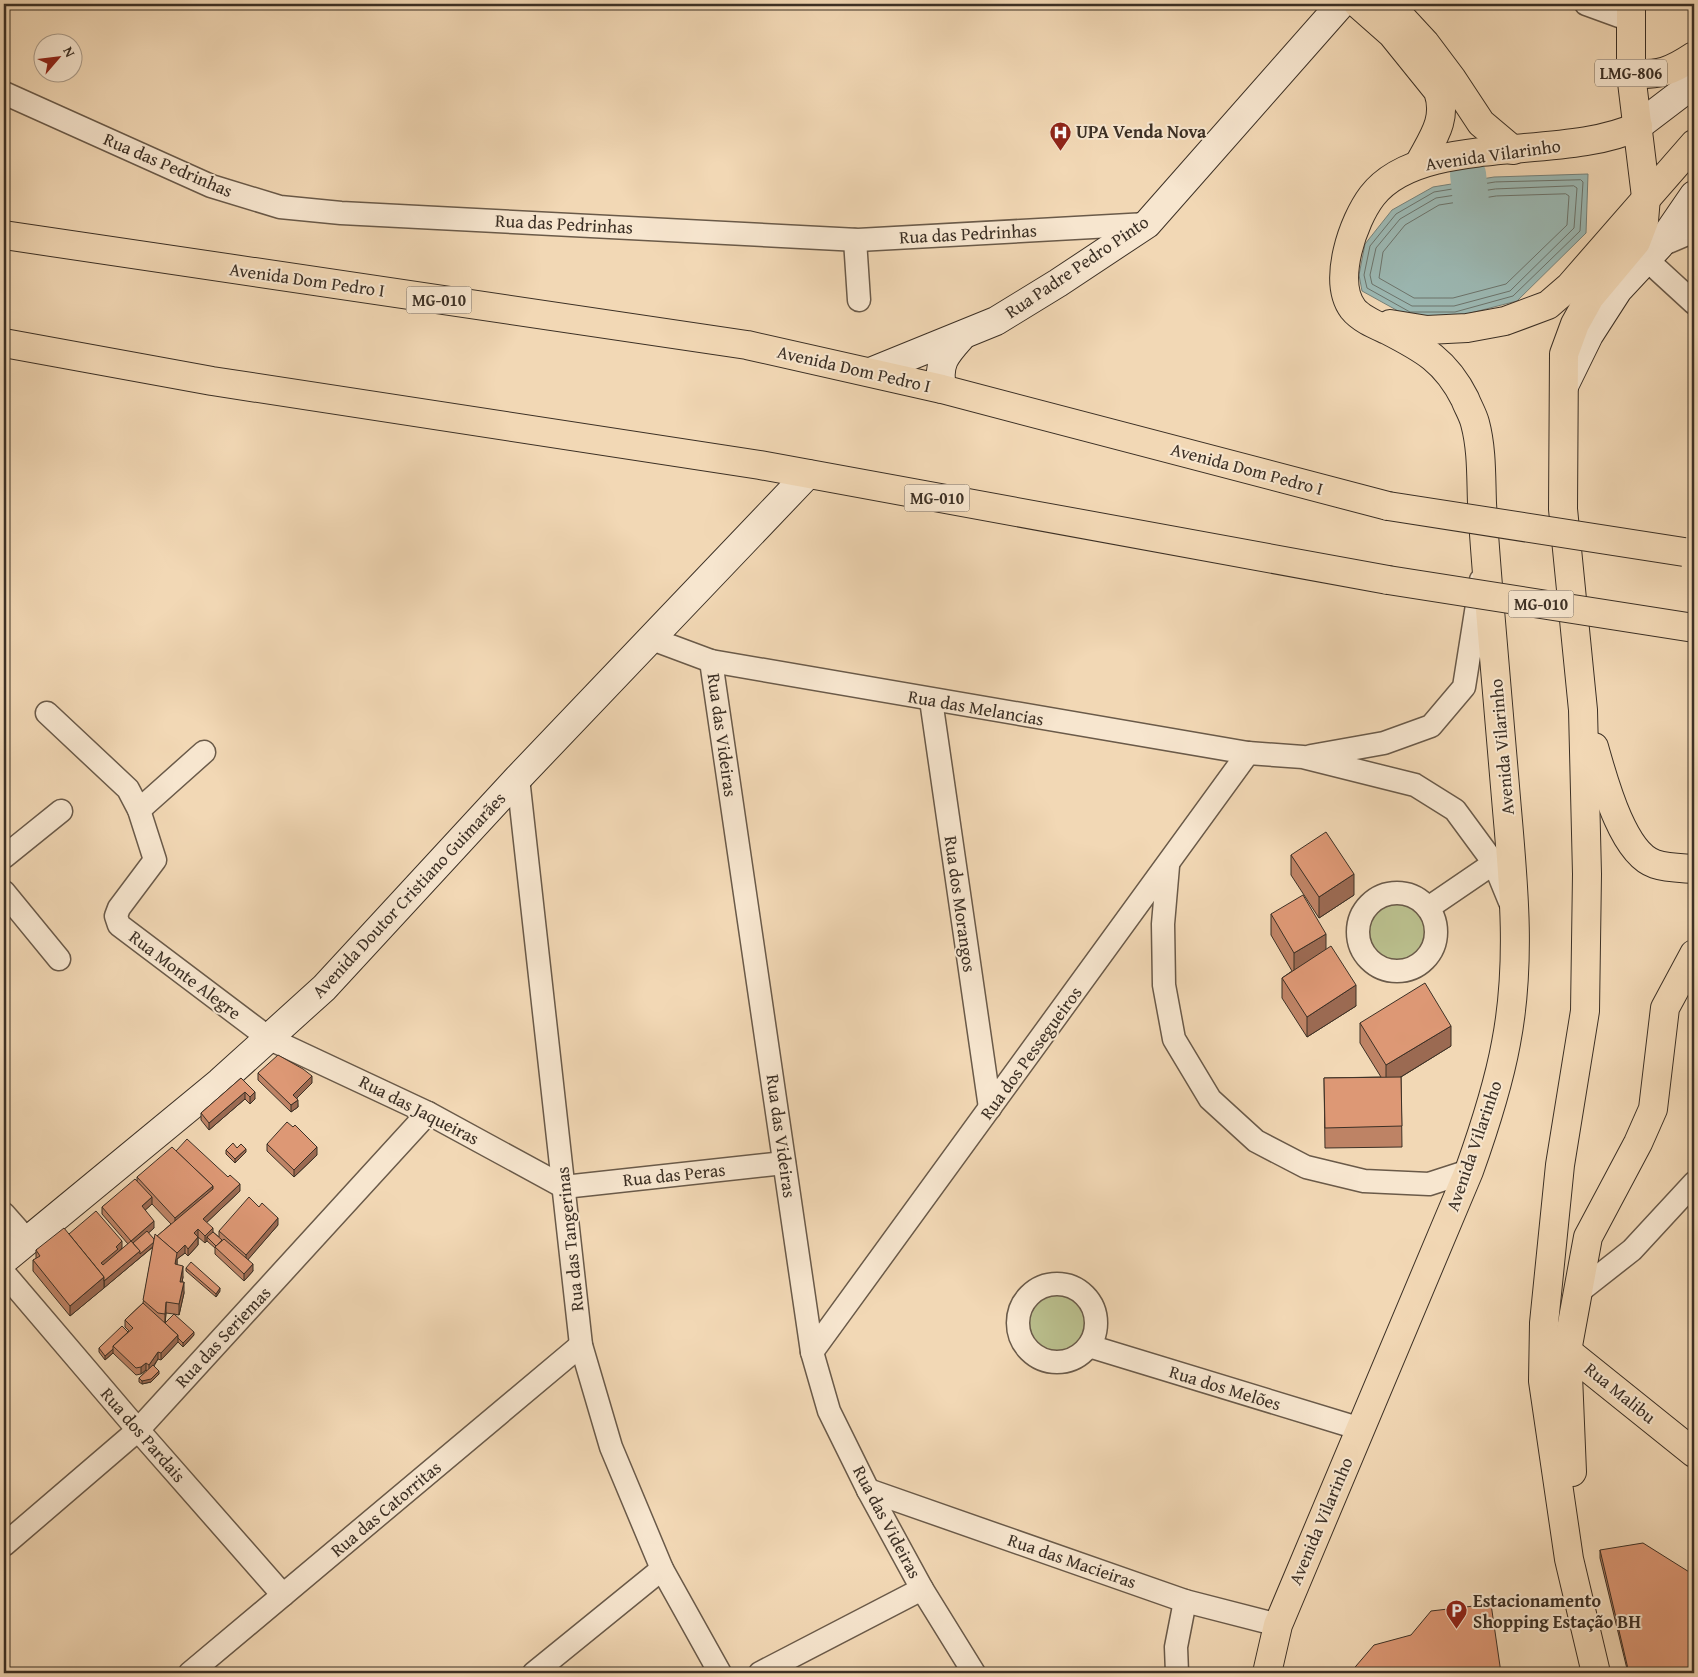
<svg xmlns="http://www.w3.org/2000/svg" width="1698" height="1677" viewBox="0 0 1698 1677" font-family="'Gentium Book Plus',serif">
<rect width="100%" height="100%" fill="#f2d8b5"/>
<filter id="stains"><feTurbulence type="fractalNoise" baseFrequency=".004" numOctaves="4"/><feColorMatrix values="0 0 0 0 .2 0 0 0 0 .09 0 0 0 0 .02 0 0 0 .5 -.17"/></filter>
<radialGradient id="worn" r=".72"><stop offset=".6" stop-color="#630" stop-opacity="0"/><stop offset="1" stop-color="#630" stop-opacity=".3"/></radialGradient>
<g fill="#babf8d" stroke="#7b7859">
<circle cx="1397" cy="932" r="31"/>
<circle cx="1056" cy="1324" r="31"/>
</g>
<polygon fill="#9cb9b4" stroke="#76827b" points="1588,174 1586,233 1517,301 1455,317 1409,317 1362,291 1359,275 1365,244 1392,210 1433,187 1494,177"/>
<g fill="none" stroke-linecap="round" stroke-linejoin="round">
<g stroke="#6c746c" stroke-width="1">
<polygon points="1581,180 1583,182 1580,231 1513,296 1455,312 1410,312 1367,288 1364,275 1370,246 1396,214 1434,192 1495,182"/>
<polygon points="1574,186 1577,188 1574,228 1510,291 1454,306 1412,306 1372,284 1370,275 1376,248 1400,219 1436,198 1495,189"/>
<polygon points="1566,194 1569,196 1567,225 1506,284 1453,298 1414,298 1379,278 1383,252 1405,225 1439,205 1496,196"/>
</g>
<polyline stroke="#9cb9b4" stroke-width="36" points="1468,174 1474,230"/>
<defs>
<g id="minor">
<polyline points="1586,4 1630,20"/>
<polyline points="4,93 211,186 280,207 341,213 858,240 1147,224"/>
<polyline points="855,240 859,300"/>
<polyline points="1659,246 1694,231"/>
<polyline points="1646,259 1694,303"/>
<polyline points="652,639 711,661 1248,753 1303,757 1415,785 1455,810 1494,863 1510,902"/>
<polyline points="711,661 812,1352 829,1411 868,1490 922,1589 974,1673"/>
<polyline points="931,700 990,1108"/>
<polyline points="47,713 128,789 139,810 155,860 119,908 116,916 119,925 270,1039 428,1113 564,1187"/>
<polyline points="1311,756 1384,743 1431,726 1464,687 1481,580"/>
<polyline points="518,778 581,1345 611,1447 662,1569 720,1673"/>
<polyline points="139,810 204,752"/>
<polyline points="4,857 61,811"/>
<polyline points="1168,866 1163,924 1164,985 1174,1039 1210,1099 1256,1141 1306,1167 1364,1181 1429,1184 1469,1171"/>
<polyline points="4,892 59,959"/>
<circle cx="1397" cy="932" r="39"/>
<polyline points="1428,908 1494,863"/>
<polyline points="564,1187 784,1163"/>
<polyline points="4,1214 27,1240"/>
<polyline points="4,1273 138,1430 283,1595"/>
<circle cx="1057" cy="1323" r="39"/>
<polyline points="1576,1294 1632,1250 1694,1183"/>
<polyline points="1089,1346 1361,1429"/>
<polyline points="812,1352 1248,753"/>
<polyline points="868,1490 1185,1601 1278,1625"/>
<polyline points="4,1545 138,1430 428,1113"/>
<polyline points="190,1673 581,1345"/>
<polyline points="534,1673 662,1569"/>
<polyline points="760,1673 922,1589"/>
<polyline points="1177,1673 1176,1647 1185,1601"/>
</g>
<g id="secondary">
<polyline points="1638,126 1684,91 1694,80"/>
<polyline points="873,371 996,321 1058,283 1147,224 1341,4"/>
<polyline points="1564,386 1589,335 1618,290 1659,246 1694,195"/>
<path d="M942 389C937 362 946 354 963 335"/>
<polyline points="4,1260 220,1082 324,988 518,778 808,474"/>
</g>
<g id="trunk">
<path d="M1358 4 1392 34 1438 91C1448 120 1432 139 1419 164"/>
<polyline points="1389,4 1425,43 1452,79 1481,123 1513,150"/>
<path d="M1631 74C1660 75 1670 72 1694 56"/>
<polyline points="4,235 747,345 942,389 1388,506"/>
<polyline points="1390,324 1427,330 1467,328 1505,321 1548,305 1570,286 1694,144"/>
<polyline points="4,343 212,381 760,465 1388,580"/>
<path d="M1594 747C1603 778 1622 853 1655 864 1667 868 1682 868 1694 869"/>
<polyline points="1557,1343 1694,1453"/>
<polyline points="1572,1472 1567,1351 1588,1237 1638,1143 1653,1109 1665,1008 1694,954"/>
<path d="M1267 1673 1278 1625 1469 1171C1484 1129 1498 1087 1506 1043 1521 965 1514 888 1507 810 1501 743 1496 677 1490 610 1487 574 1484 539 1482 503 1481 477 1482 449 1475 423 1473 415 1468 407 1465 399 1446 361 1424 349 1387 330 1376 325 1361 319 1353 309 1332 281 1353 221 1372 196 1421 132 1566 162 1638 126"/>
<polyline points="1596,1673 1569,1559 1543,1381 1544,1323 1560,1165 1585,1011 1587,874 1583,710 1563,509 1564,354 1575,324 1590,297 1636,242 1644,221 1646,197 1631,74 1631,4"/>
</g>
</defs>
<use href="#minor" stroke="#6a5a49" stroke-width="25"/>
<use href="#secondary" stroke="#3c3025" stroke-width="30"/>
<use href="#trunk" stroke="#3c3025" stroke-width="30"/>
<use href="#minor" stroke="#f7e6cf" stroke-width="22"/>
<use href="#secondary" stroke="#f7e6cf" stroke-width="28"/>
<use href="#trunk" stroke="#f2d8b5" stroke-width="28"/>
<defs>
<g id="trunk-bridge">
<polyline points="1388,506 1684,552"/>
<polyline points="1388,580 1694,628"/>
</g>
</defs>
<use href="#trunk-bridge" stroke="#3c3025" stroke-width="30" stroke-linecap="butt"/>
<use href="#trunk-bridge" stroke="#f2d8b5" stroke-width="28"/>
</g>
<g fill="#be8365" stroke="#3c3025" fill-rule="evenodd">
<polygon points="1291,855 1354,895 1319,918 1291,875"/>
<polygon points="1271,914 1326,949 1356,1006 1307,1037 1282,998 1282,978 1292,971 1271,935"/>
<polygon points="1360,1023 1451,1046 1401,1077 1402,1147 1325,1148 1324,1078 1381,1077 1360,1043"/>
<polygon points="258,1073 312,1083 297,1098 298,1107 291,1112 258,1080"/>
<polygon points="241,1078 255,1099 250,1104 245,1099 209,1130 201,1120 201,1113"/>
<polygon points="267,1144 317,1155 294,1177 267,1151"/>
<polygon points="237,1148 246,1152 235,1163 226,1154 226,1150"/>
<path d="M176 1151 240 1191 206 1223 213 1232 219 1237V1231L278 1225 248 1259 253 1271 244 1281 215 1254V1248L207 1241 205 1243 198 1237V1245L188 1256 185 1253 177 1259V1265L183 1277 182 1282 184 1293 179 1315 174 1314 194 1335 183 1347 178 1342 161 1360 158 1359 154 1366 159 1374 151 1382 142 1384 139 1382V1378L147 1371 146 1370 141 1374 136 1375 113 1353 105 1360 99 1352V1348L129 1331 125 1327V1320L143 1303 153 1247 70 1316 33 1271V1260L36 1259V1250L69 1234 122 1248 118 1252V1253L128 1244 102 1214V1207L137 1181V1177ZM152 1204 171 1224 154 1239 148 1233 154 1228 145 1210ZM166 1313 174 1314 165 1323Z"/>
<polygon points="186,1268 220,1291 216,1297 186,1271"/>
<polygon points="1600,1550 1694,1673 1628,1673 1600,1558"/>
</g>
<g fill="#9b6a52" stroke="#3c3025">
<polygon points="1354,874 1354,895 1319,918 1319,897"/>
<polygon points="1326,934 1326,954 1294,973 1294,953"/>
<polygon points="1356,985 1356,1006 1307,1037 1307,1017"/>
<polygon points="1451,1026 1451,1046 1386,1086 1386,1065"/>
<polygon points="312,1076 312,1083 293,1102 293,1095"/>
<polygon points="245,1092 245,1099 209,1130 209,1123"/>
<polygon points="255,1092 255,1099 250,1104 250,1097"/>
<polygon points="298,1100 298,1107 291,1112 291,1105"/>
<polygon points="317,1147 317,1155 294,1177 294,1170"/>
<polygon points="246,1149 246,1152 235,1163 235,1159"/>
<polygon points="240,1184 240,1191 203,1226 203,1219"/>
<polygon points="213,1186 213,1196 175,1228 175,1218"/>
<polygon points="152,1197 152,1204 142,1213 142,1206"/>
<polygon points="278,1218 278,1225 246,1262 246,1255"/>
<polygon points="154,1221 154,1228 133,1247 131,1241"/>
<polygon points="213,1228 213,1236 207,1237 207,1241 205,1243 205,1236"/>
<polygon points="198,1229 198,1237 194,1233"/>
<polygon points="198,1237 198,1245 188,1256 188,1249"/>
<polygon points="122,1241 122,1248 118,1252 118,1256 101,1270 101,1263 116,1247"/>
<polygon points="155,1241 155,1245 104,1288 104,1281 140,1251"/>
<polygon points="185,1245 185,1253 177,1259 177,1264 175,1275 175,1254"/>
<polygon points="253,1264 253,1271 244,1281 244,1274"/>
<polygon points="183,1266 183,1277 180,1292 180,1282"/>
<polygon points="104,1277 104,1288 70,1316 70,1306"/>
<polygon points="184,1282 184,1293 179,1315 179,1304"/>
<polygon points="220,1288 220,1291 216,1297 216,1294"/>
<polygon points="166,1302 166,1313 165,1325 165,1314"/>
<polygon points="194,1332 194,1335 183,1347 183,1343"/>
<polygon points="178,1335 178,1342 161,1360 161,1353"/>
<polygon points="113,1349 113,1353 105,1360 105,1356"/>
<polygon points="158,1352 158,1359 149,1372 149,1365"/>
<polygon points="146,1363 146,1370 141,1374 141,1367"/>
<polygon points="159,1371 159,1374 151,1382 142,1384 142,1381"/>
</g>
<g fill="#dd9875" stroke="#3c3025">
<polygon points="1326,832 1354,874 1319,897 1291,855"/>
<polygon points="1303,895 1326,934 1294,953 1271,914"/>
<polygon points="1331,946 1356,985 1307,1017 1282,978"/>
<polygon points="1425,983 1451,1026 1386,1065 1360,1023"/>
<polygon points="278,1055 303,1069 312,1076 293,1095 298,1100 291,1105 258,1073"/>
<polygon points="1401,1077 1402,1126 1325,1128 1324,1078"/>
<polygon points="241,1078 255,1092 250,1097 245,1092 209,1123 201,1113"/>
<polygon points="287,1122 293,1127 295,1125 317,1147 294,1170 267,1144"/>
<polygon points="187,1139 228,1177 230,1175 240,1184 203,1219 213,1228 205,1236 198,1229 194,1233 198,1237 188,1249 185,1245 177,1253 157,1236 213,1189 213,1186 176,1151"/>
<polygon points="233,1143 237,1148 241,1144 246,1149 235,1159 226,1150"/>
<polygon points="172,1147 213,1186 175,1218 137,1177"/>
<polygon points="135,1179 152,1197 142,1206 154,1221 131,1241 102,1207"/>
<polygon points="249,1197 259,1207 262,1203 278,1218 246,1255 219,1231"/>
<polygon points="96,1211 122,1241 116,1247 118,1249 101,1263 103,1265 131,1241 140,1251 104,1281 104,1277 96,1267 69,1234"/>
<polygon points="64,1228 104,1277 70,1306 33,1260 40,1256 36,1250"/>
<polygon points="147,1231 154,1239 154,1242 140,1254 140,1251 133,1243"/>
<polygon points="213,1232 222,1240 216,1246 207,1237"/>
<polygon points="155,1234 177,1253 175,1264 183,1266 180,1282 184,1282 179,1304 166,1302 165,1314 158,1313 143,1300"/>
<polygon points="224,1239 253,1264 244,1274 215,1247"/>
<polygon points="191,1262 220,1288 216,1294 186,1268"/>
<polygon points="143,1303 178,1335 161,1353 158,1352 149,1365 146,1363 141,1367 136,1368 113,1346 133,1328 125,1320"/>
<polygon points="174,1314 194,1332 183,1343 178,1338 178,1335 165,1323"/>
<polygon points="122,1326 128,1332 113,1346 113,1349 105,1356 99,1348"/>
<polygon points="153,1365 159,1371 151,1379 142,1381 139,1378"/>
<polygon points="1643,1543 1694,1575 1694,1673 1629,1673 1600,1550"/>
<polygon points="1491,1604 1501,1673 1350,1673 1374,1645 1411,1635 1431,1611"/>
</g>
<defs>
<symbol id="hospital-pin" viewBox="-11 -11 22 30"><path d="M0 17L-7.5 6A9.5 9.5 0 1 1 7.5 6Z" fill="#8f2418" stroke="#f7e6cf"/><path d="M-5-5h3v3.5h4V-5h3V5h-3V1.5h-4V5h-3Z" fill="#fff"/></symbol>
<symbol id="parking-pin" viewBox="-11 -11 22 30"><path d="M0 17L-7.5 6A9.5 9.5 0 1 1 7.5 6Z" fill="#8f2418" stroke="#f7e6cf"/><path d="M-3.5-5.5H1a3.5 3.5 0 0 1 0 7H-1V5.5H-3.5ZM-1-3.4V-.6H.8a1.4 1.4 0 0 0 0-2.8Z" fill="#fff"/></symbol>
</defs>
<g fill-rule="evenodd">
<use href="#hospital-pin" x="1048" y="120" width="25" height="34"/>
<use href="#parking-pin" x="1444" y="1598" width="25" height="34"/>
</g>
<g text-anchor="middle" stroke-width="4" stroke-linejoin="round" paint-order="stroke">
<g fill="#f7e6cf" stroke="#746758" stroke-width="1">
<rect x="1595" y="59.5" width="72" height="27" rx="4"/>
<rect x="406.5" y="286.5" width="65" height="27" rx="4"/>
<rect x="904.5" y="484.5" width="65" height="27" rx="4"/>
<rect x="1508.5" y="590.5" width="65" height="27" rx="4"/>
</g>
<g font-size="16" font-weight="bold" fill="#3c3025">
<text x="1631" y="79">LMG-806</text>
<text x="439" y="306">MG-010</text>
<text x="937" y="504">MG-010</text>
<text x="1541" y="610">MG-010</text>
</g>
<g font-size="18" font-weight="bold" fill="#3c3025" stroke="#f7e6cf" text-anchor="start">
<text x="1076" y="138">UPA Venda Nova</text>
<text x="1473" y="1607">Estacionamento<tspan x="1473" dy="21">Shopping Estação BH</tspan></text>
</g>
<g font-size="18" fill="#3c3025" stroke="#f7e6cf">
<text transform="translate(1493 155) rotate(-8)" y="6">Avenida Vilarinho</text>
<text transform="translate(168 165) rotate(23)" y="6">Rua das Pedrinhas</text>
<text transform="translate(564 224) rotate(3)" y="6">Rua das Pedrinhas</text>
<text transform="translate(968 234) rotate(-3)" y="6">Rua das Pedrinhas</text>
<text transform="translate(1077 267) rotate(-34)" y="6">Rua Padre Pedro Pinto</text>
<text transform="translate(307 280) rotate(8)" y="6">Avenida Dom Pedro I</text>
<text transform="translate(854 369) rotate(13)" y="6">Avenida Dom Pedro I</text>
<text transform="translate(1247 469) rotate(15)" y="6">Avenida Dom Pedro I</text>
<text transform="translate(976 708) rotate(10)" y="6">Rua das Melancias</text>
<text transform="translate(722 735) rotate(82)" y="6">Rua das Videiras</text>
<text transform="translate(1502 747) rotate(-95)" y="6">Avenida Vilarinho</text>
<text transform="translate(409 895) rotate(-47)" y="6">Avenida Doutor Cristiano Guimarães</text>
<text transform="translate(960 904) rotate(82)" y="6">Rua dos Morangos</text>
<text transform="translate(185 975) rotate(37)" y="6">Rua Monte Alegre</text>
<text transform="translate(1031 1053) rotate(-54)" y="6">Rua dos Pessegueiros</text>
<text transform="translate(419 1110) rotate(27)" y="6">Rua das Jaqueiras</text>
<text transform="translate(781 1136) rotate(82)" y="6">Rua das Videiras</text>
<text transform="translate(1474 1146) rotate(-71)" y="6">Avenida Vilarinho</text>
<text transform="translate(674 1175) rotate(-6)" y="6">Rua das Peras</text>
<text transform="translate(570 1239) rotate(-96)" y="6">Rua das Tangerinas</text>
<text transform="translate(223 1337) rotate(-47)" y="6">Rua das Seriemas</text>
<text transform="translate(1225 1388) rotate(17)" y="6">Rua dos Melões</text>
<text transform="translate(1620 1393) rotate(39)" y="6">Rua Malibu</text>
<text transform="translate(143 1435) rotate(49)" y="6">Rua dos Pardais</text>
<text transform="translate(386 1509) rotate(-40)" y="6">Rua das Catorritas</text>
<text transform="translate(1321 1521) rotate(-67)" y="6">Avenida Vilarinho</text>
<text transform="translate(887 1522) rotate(62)" y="6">Rua das Videiras</text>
<text transform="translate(1072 1561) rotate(19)" y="6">Rua das Macieiras</text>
</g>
</g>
<rect width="1698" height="1677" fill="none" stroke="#f2d8b5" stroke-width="20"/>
<rect x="5" y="5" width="1688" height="1667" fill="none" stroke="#3c3025" stroke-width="2.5"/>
<rect x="10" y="10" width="1678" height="1657" fill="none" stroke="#3c3025"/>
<g transform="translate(58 58) rotate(62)"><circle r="24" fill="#f7e6cf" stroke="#ac9d8b"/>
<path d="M0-4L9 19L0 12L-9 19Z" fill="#8f2418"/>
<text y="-8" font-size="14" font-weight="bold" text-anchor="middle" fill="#3c3025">N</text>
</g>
<rect width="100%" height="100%" filter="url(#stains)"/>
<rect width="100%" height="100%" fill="url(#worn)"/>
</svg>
